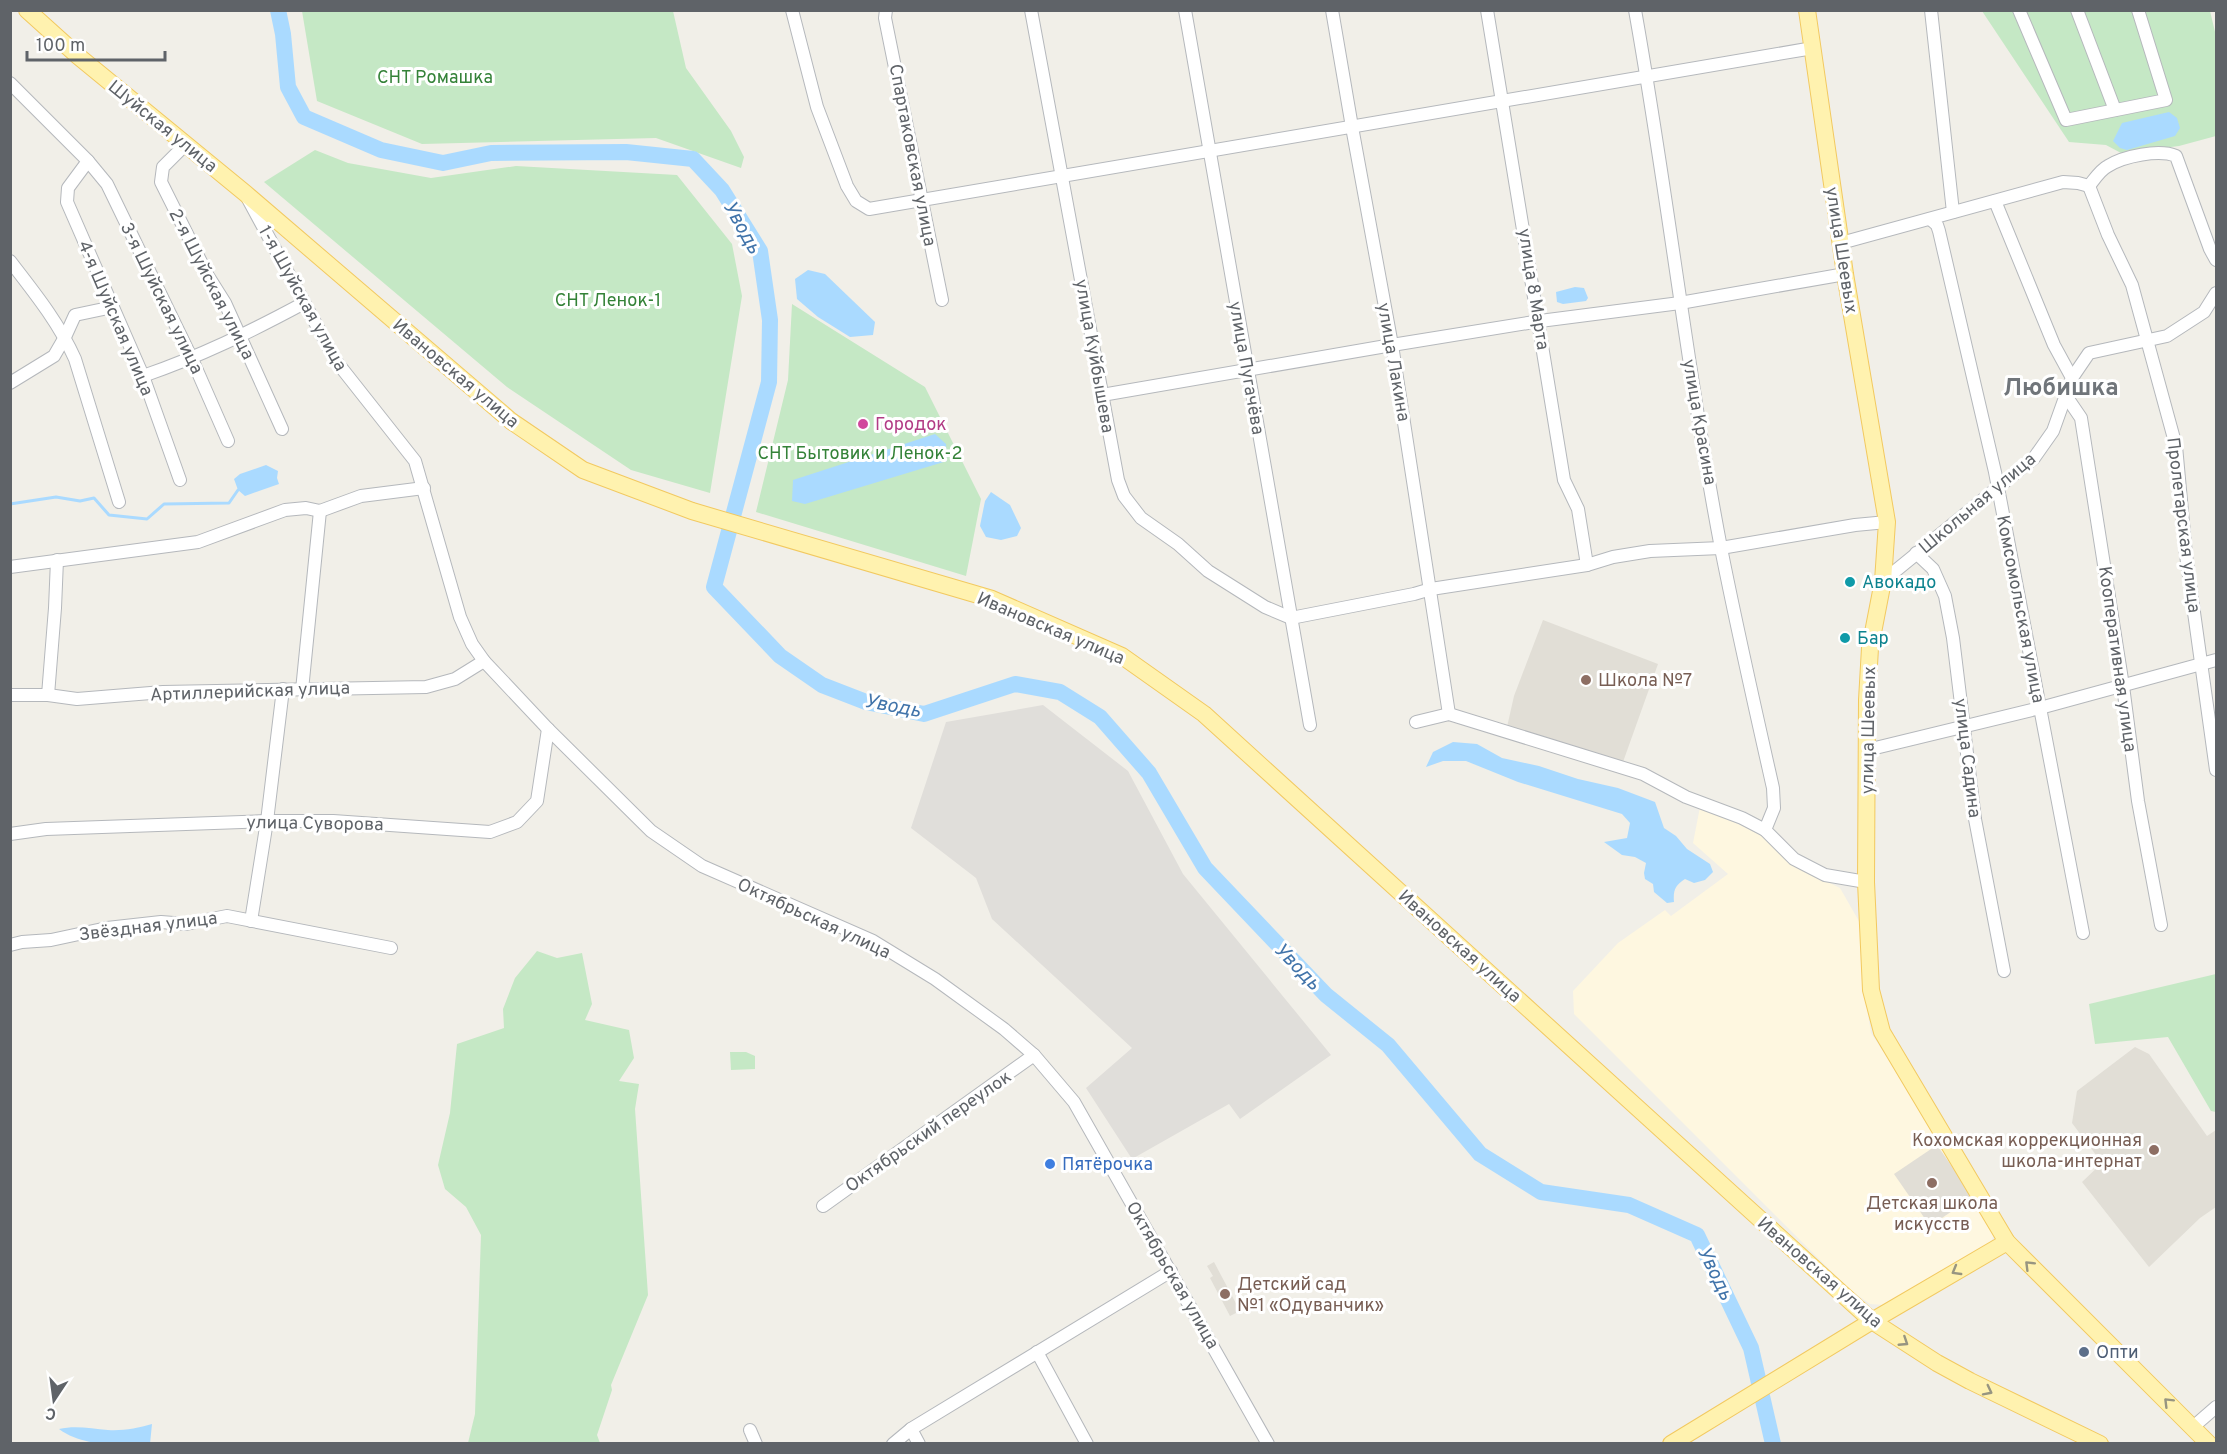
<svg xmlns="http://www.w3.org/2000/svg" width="2227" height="1454" viewBox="0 0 2227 1454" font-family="Overpass,sans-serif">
<rect width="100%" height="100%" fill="#f1efe8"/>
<polygon fill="#fef7e0" points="1700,807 1758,833 1795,866 1840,888 1860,923 1864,990 1871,1033 1927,1119 1995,1232 1990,1244 1884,1305 1870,1304 1849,1289 1574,1014 1573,991 1618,943 1665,910 1671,916 1728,874 1693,843"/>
<polygon fill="#e0deda" points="1043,705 1128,771 1183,874 1331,1055 1240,1119 1229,1104 1132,1159 1086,1088 1132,1048 992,919 976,878 911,828 946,722"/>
<g fill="#e1ded6">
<polygon points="1543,620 1658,664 1623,762 1507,727 1514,696"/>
<polygon points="2135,1047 2149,1054 2207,1136 2216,1130 2216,1207 2200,1218 2149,1267 2082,1182 2102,1163 2072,1123 2077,1091"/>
<polygon points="1937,1145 1973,1197 1930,1226 1894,1174"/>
<polygon points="1214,1262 1240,1311 1230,1316 1210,1278 1213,1276 1207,1266"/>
</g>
<g fill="#c5e8c5">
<polygon points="302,11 673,11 686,68 731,131 744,157 741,168 656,138 422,144 317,101"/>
<polygon points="1982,11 2210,11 2216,36 2216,136 2179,146 2121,153 2106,145 2069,142"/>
<polygon points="315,150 348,163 431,178 516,166 677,175 732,244 742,296 710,493 631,470 507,387 264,182"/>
<polygon points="792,304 925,387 981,499 966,576 756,512 788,380"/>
<polygon points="537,951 557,958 582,953 592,1004 585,1020 629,1030 634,1058 619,1081 639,1084 635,1109 648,1295 611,1385 612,1390 597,1435 600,1443 468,1443 475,1414 481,1235 466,1207 445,1189 438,1165 450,1113 457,1044 504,1028 503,1009 515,978"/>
<polygon points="2216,974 2216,1112 2211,1111 2168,1037 2095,1044 2089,1004"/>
<polygon points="730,1052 746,1052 755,1056 755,1069 731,1070"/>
</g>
<g fill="#aadaff">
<polygon points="2169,112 2177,118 2180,128 2175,136 2127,150 2120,148 2113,141 2122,123"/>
<polygon points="808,270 825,274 875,322 873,335 850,337 818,317 797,299 795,279"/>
<polygon points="1575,287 1584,288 1588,298 1586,301 1563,304 1557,302 1556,292"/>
<polygon points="935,434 946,444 947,461 805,504 792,501 793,480"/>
<polygon points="266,465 278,471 277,478 279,484 245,496 238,490 234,479 240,474"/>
<polygon points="991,492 1010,505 1021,528 1017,536 1001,540 986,537 980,526 985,501"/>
<path d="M1453 742 1477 744 1502 758 1539 766 1578 779 1618 788 1655 802 1664 828 1676 836 1687 849 1710 864 1713 872 1705 880 1694 883 1685 879C1675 885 1673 891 1674 902L1667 903 1654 892 1653 884 1645 879 1644 873 1646 863 1635 857 1622 855 1604 842 1627 838 1630 823 1622 814 1518 782 1466 761H1443L1426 767 1433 752Z"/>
<path d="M152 1424 150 1444C120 1444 85 1448 59 1429 76 1425 92 1429 108 1430 123 1431 138 1428 152 1424Z"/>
</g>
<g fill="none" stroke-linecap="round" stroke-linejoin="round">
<polyline stroke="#aadaff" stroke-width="3" points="10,504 56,497 80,501 94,498 109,515 147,519 164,504 229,503 238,490"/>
<polyline stroke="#aadaff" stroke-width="16" points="278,10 283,34 288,87 304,117 381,150 443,163 491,153 626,152 693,159 722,190 760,251 770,320 769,382 714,587 780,656 822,685 866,702 924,714 1015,684 1060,692 1100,717 1149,773 1205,868 1326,995 1388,1045 1480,1154 1541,1192 1629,1205 1697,1235 1751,1348 1773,1444"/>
<defs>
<g id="minor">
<polyline points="792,10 817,107 847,186 856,201 869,209 1813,48"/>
<polyline points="886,10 885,18 942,300"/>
<polyline points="1031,10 1118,480 1124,496 1141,518 1178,544 1208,571 1265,607 1291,618 1414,594 1431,589 1587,565 1613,557 1650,551 1721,548 1855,525 1887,522"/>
<polyline points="1185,10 1310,725"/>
<polyline points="1332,10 1352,127 1392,345 1449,714"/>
<polyline points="1487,10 1564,480 1578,509 1587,565"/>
<path d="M1635 10C1667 189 1687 370 1721 548 1737 629 1755 708 1773 788L1774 808 1765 830"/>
<polyline points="1931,10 1953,212"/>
<polyline points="2019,10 2066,120 2166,100 2138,10"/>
<polyline points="2077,10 2115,110"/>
<polyline points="10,83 88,161 107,184 192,359 228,441"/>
<polyline points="185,145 163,167 161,182 208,276 225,303 282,429"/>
<polyline points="88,161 68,188 67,202 143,376 180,480"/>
<polyline points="2089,186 2108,235 2132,285 2176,446 2186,555 2216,770"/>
<path d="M2089 186C2094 180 2100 170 2108 166 2124 156 2159 149 2176 156L2210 249 2216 260"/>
<polyline points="248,199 336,361 415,461 460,617 472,644 484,661 548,729 651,831 702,866 873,941 935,979 1004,1029 1034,1055 1074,1102 1268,1444"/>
<polyline points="1995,201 2054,345 2072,378"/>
<polyline points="1930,219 1937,225 1939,231 1995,472 2083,933"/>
<polyline points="1841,243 2063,182 2078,183 2089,186"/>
<path d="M10 261C34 292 59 323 75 359L119 502"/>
<path d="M143 376C201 356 250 332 304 303"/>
<polyline points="10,383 54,356 65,337 75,315 113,307"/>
<polyline points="1102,395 1392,345 1540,321 1680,303 1845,274"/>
<polyline points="2066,396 2081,418 2123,686 2138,801 2161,925"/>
<polyline points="1916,553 1933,569 1945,596 1953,638 1975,819 2004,971"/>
<polyline points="10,567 198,542 285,510 306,508 320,511 361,496 424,488"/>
<polyline points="1883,581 2034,458 2053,431 2072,378 2089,353 2167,336 2204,312 2216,293"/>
<polyline points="302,690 320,511"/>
<polyline points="10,695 48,695 77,699 163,692 426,687 455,679 484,661"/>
<polyline points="48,695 55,608 57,560"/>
<polyline points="1416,722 1449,714 1643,774 1686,797 1742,818 1765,830 1794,859 1825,875 1866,882"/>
<polyline points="1867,750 2040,708 2216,660"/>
<polyline points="10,834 46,829 267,821 333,821 490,832 517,822 537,801 548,729"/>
<polyline points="251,921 267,821 283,689"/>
<polyline points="10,945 22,942 51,940 107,928 161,922 186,924 227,916 391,948"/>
<polyline points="823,1206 1034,1055"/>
<polyline points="1037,1352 1087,1444"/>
<polyline points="2193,1427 2216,1407"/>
<polyline points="911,1429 919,1444"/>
<polyline points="750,1430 756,1444"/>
<polyline points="893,1444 911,1429 1171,1271"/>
</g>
<g id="major">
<polyline points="27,10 78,56 245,193 511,421 583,470 692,511 992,599 1122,656 1204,714 1872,1321 1937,1363 1970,1381 2100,1444"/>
<polyline points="1807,10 1845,274 1887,522 1883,581 1870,648 1867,700 1866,882 1871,990 1882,1032 2007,1242 2209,1444"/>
<polyline points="1671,1444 1872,1321 2007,1242"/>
</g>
</defs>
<use href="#minor" stroke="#b5b8bc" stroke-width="14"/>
<use href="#major" stroke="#f2c960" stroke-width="18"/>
<use href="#minor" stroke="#fff" stroke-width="12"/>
<use href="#major" stroke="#fff2af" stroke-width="16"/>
</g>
<defs><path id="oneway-chevron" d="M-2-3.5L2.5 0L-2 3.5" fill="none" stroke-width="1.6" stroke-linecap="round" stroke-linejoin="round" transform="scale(1.5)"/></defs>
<g stroke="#979581">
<use href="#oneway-chevron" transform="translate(2029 1265) rotate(-135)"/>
<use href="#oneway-chevron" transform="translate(1956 1271) rotate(150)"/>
<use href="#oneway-chevron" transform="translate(1904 1342) rotate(33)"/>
<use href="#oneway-chevron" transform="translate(1988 1391) rotate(27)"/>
<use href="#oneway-chevron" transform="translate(2168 1402) rotate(-135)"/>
</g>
<circle fill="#d1479c" stroke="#fff" stroke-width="2" cx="863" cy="424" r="6"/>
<g fill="#0f9aa8" stroke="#fff" stroke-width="2">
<circle cx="1850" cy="582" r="6"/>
<circle cx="1845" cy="638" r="6"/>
</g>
<g fill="#8d6e63" stroke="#fff" stroke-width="2">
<circle cx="1586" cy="680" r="6"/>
<circle cx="2154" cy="1150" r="6"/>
<circle cx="1932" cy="1183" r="6"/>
<circle cx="1225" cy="1294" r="6"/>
</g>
<circle fill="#3f7fe0" stroke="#fff" stroke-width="2" cx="1050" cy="1164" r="6"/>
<circle fill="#5c6f8a" stroke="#fff" stroke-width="2" cx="2084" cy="1352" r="6"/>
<g text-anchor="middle" stroke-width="6" stroke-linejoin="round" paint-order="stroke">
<g font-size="18" fill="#348238" stroke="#fff">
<text x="435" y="83">СНТ Ромашка</text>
<text x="608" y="306">СНТ Ленок-1</text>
<text x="860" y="459">СНТ Бытовик и Ленок-2</text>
</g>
<g font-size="18" fill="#5f6368" stroke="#fff">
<text transform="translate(163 126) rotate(39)" y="6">Шуйская улица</text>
<text transform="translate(913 155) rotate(79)" y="6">Спартаковская улица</text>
<text transform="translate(1842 250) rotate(81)" y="6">улица Шеевых</text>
<text transform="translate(212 284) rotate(63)" y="6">2-я Шуйская улица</text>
<text transform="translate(1534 289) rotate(81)" y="6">улица 8 Марта</text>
<text transform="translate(162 298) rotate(64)" y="6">3-я Шуйская улица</text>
<text transform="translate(303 298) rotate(61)" y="6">1-я Шуйская улица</text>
<text transform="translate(116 318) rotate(67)" y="6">4-я Шуйская улица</text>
<text transform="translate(1095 356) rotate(80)" y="6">улица Куйбышева</text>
<text transform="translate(1394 362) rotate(80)" y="6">улица Лакина</text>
<text transform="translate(1247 368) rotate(80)" y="6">улица Пугачёва</text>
<text transform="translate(456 373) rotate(40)" y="6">Ивановская улица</text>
<text transform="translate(1700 422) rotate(80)" y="6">улица Красина</text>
<text transform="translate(1977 503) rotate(-40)" y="6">Школьная улица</text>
<text transform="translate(2184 525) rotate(83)" y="6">Пролетарская улица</text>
<text transform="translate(2021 609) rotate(79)" y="6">Комсомольская улица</text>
<text transform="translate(1051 628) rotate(23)" y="6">Ивановская улица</text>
<text transform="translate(2118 659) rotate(82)" y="6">Кооперативная улица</text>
<text transform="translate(250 691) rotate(-2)" y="6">Артиллерийская улица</text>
<text transform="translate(1868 730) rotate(-89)" y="6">улица Шеевых</text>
<text transform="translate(1968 758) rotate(83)" y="6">улица Садина</text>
<text transform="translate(315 823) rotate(1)" y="6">улица Суворова</text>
<text transform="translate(814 918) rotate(25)" y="6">Октябрьская улица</text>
<text transform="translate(148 926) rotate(-7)" y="6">Звёздная улица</text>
<text transform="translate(1460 946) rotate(42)" y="6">Ивановская улица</text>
<text transform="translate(928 1131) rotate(-35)" y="6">Октябрьский переулок</text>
<text transform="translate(1820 1272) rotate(41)" y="6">Ивановская улица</text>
<text transform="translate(1173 1275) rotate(60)" y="6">Октябрьская улица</text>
</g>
<g font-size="18" fill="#b23c85" stroke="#fff" text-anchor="start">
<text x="875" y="430">Городок</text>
</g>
<g font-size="18" fill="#0d838f" stroke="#fff" text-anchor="start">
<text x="1862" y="588">Авокадо</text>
<text x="1857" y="644">Бар</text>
</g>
<g font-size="18" fill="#785e54" stroke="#fff" text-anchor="start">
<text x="1598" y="686">Школа №7</text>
<text x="2142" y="1146" text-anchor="end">Кохомская коррекционная<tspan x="2142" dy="21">школа-интернат</tspan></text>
<text x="1932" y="1209" text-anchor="middle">Детская школа<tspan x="1932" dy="21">искусств</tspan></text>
<text x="1237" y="1290">Детский сад<tspan x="1237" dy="21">№1 «Одуванчик»</tspan></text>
</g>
<g font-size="18" fill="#366cbe" stroke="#fff" text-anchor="start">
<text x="1062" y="1170">Пятёрочка</text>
</g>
<g font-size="18" fill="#4e5e75" stroke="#fff" text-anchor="start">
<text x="2096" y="1358">Опти</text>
</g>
<g font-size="20" font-style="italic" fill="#4174aa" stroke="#fff">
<text transform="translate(743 227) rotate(61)" y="7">Уводь</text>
<text transform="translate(893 705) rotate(11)" y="7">Уводь</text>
<text transform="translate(1298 966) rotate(46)" y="7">Уводь</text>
<text transform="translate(1716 1273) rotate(64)" y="7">Уводь</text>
</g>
<g font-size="24" font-weight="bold" fill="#70757a" stroke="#fff">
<text x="2061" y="395">Любишка</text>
</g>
</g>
<rect width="2227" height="1454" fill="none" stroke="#5f6368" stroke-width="24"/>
<g transform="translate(54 1400) rotate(193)" stroke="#ffffff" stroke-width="4.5" paint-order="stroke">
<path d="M0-4.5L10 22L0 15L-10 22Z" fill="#5f6368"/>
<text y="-9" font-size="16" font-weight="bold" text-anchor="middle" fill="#5f6368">С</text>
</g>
<path d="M27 51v9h138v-9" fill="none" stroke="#5f6368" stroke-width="3"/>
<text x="36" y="51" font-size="18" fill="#5f6368" stroke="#ffffff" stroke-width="4.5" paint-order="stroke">100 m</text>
</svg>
